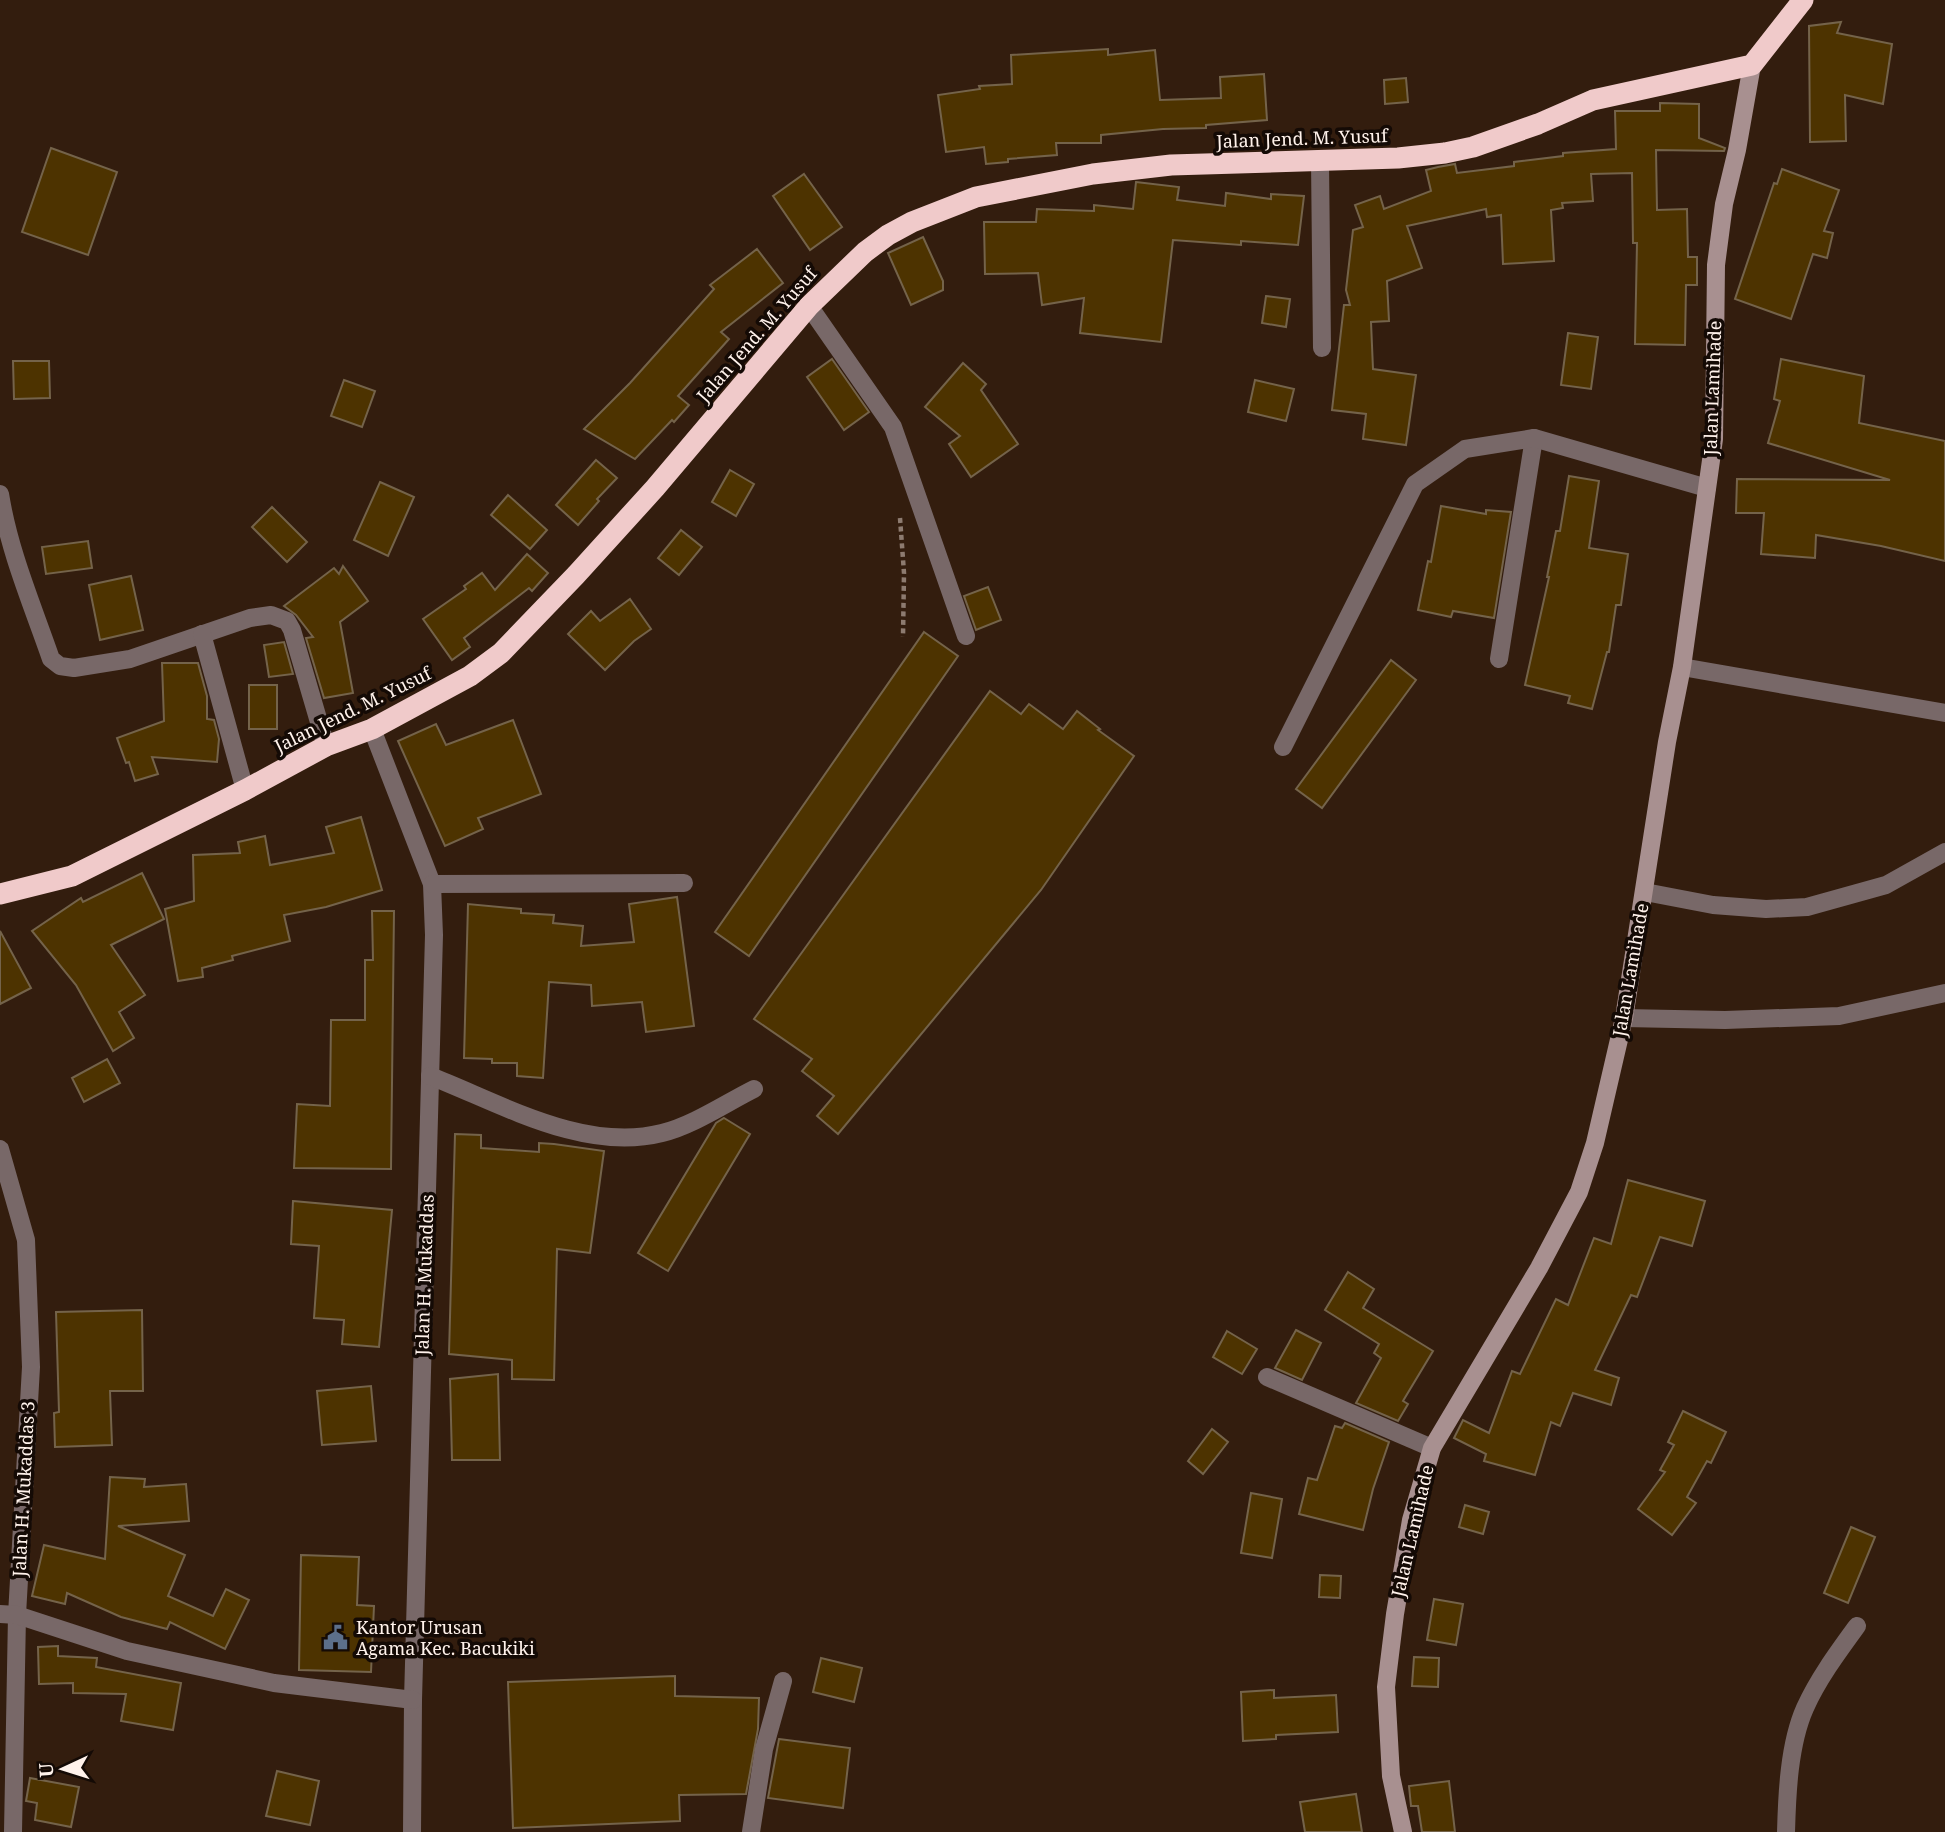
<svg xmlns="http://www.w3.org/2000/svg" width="1945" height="1832" viewBox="0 0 1945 1832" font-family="'Noto Serif',serif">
<rect width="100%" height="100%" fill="#331d0e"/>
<g fill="#4d3300" stroke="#74634a" stroke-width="2">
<polygon points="1841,22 1837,33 1892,44 1883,104 1845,95 1846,141 1810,142 1809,26"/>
<polygon points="1108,49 1108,55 1155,50 1160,100 1221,98 1220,77 1264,74 1267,120 1206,125 1206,128 1163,129 1101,135 1101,143 1056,143 1057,155 1008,159 1008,162 986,164 984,147 946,152 938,95 980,89 979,86 1012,84 1011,55"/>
<polygon points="1406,78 1408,102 1385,104 1384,80"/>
<polygon points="1660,103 1699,104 1699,138 1725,148 1724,151 1656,150 1657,210 1687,209 1688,257 1697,257 1697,285 1686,285 1685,345 1635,344 1637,243 1633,243 1632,173 1591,174 1593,201 1562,203 1563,208 1551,210 1554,261 1503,264 1501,215 1487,217 1486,209 1407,226 1422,268 1387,281 1389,321 1371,322 1373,369 1416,375 1406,445 1363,439 1366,414 1332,410 1344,305 1350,305 1346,290 1353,230 1363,227 1355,205 1380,196 1384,209 1431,191 1426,170 1438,167 1455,164 1457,173 1514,166 1514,162 1563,156 1563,153 1616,149 1615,111 1660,111"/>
<polygon points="51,148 117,172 88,255 22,232"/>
<polygon points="1782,169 1839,190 1824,231 1833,233 1827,258 1813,254 1791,319 1735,299 1774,183 1777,184"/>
<polygon points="804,174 842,227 810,250 773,196"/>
<polygon points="1136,182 1179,187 1177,200 1225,206 1226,193 1271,199 1271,194 1304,196 1298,245 1241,241 1241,245 1173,240 1161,342 1080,333 1084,298 1042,305 1038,273 985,274 984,222 1036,222 1037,209 1094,211 1094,205 1133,209"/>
<polygon points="923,237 943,281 943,290 911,305 888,253"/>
<polygon points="757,249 783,283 721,332 729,339 678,396 689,405 674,422 672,420 635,459 584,429 630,383 714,289 710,285"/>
<polygon points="1266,296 1290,299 1286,327 1262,323"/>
<polygon points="1568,333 1598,337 1591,389 1561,385"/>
<polygon points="832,359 869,412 844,430 807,377"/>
<polygon points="1781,359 1864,376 1859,423 1945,441 1945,561 1881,546 1816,535 1815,558 1761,554 1764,513 1736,513 1737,479 1890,480 1768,443 1780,401 1774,399"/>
<polygon points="13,361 49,361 50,398 14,399"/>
<polygon points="963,363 986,384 981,390 1018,444 971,477 949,444 960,436 925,407"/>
<polygon points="344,380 375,391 362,427 331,416"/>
<polygon points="1255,380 1294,389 1286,421 1248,412"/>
<polygon points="596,460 617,478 597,499 599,501 578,525 556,505"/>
<polygon points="730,470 754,484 736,516 712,502"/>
<polygon points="1569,476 1599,481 1589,548 1628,554 1621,605 1616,605 1609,652 1607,652 1592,709 1568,703 1570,696 1525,685 1549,577 1547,577 1556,531 1560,531"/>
<polygon points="380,482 414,497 388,556 354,540"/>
<polygon points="508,495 547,530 530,549 491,515"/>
<polygon points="1441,506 1486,514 1486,510 1511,512 1494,618 1453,611 1451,617 1418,610 1428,561 1431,562"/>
<polygon points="272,507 307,542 287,562 252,527"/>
<polygon points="681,530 702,547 679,575 658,558"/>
<polygon points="88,541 92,568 46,574 42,547"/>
<polygon points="527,554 548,573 532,591 529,588 464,638 470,647 452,660 423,619 466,589 464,586 482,573 495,590"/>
<polygon points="343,566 368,601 340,622 353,693 324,698 306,638 313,637 296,615 284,606 334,568 339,574"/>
<polygon points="131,576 143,630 100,640 89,585"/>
<polygon points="988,587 1001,620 976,630 964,596"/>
<polygon points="630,599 651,629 634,641 605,670 568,634 591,611 600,621"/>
<polygon points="924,632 958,656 749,956 715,932"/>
<polygon points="284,642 293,674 269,677 264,645"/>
<polygon points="1391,660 1416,680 1322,808 1296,789"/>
<polygon points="162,663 198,663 207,696 207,719 214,720 219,739 217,762 152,757 158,774 135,781 129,762 126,763 117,738 164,721"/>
<rect x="249" y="685" width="28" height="44"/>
<polygon points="990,691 1021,714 1029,704 1063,729 1077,711 1100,729 1098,730 1134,756 1041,890 838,1134 817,1116 834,1096 802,1071 812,1059 754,1019"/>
<polygon points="513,720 541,794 478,818 483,829 445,846 398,741 436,724 446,745"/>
<polygon points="361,817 382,890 326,907 284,915 290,941 232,956 233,960 202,968 203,977 178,981 165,909 194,901 193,855 240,853 238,842 265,836 270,865 334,853 326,827"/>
<polygon points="142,873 164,919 111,945 145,995 119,1012 134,1038 113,1051 76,985 32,931 81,898 83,902"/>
<polygon points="677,897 694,1026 646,1032 642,1002 592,1006 591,985 549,982 543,1078 517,1076 517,1063 492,1063 492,1059 464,1058 468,904 521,909 521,913 554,915 553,923 583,926 581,946 634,942 629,904"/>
<polygon points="372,911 394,911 391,1169 294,1168 297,1104 330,1106 331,1020 365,1020 365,960 373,960"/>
<polygon points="0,931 31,988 0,1004"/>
<polygon points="107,1059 120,1083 84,1102 72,1078"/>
<polygon points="724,1118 750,1134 668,1271 638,1253 716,1123"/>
<polygon points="455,1134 481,1135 481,1148 539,1152 539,1143 554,1144 604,1151 590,1253 557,1249 554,1380 512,1379 512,1360 449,1354"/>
<polygon points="1628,1180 1705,1201 1692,1246 1660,1237 1637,1297 1631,1295 1595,1370 1619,1378 1611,1405 1573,1393 1560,1426 1551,1422 1535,1475 1484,1461 1486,1454 1454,1438 1463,1420 1489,1433 1512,1371 1520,1374 1556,1299 1568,1305 1594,1238 1611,1244"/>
<polygon points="293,1201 392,1210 379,1347 342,1344 344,1320 314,1318 319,1246 291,1244"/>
<polygon points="1348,1272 1374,1289 1363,1308 1433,1351 1403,1401 1408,1404 1398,1421 1356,1403 1381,1358 1374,1353 1379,1344 1325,1310"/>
<polygon points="142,1310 143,1391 110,1391 112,1445 55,1447 54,1413 59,1412 56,1312"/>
<polygon points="1296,1330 1321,1343 1302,1380 1275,1368"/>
<polygon points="1227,1331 1257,1349 1242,1374 1213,1357"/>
<polygon points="498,1374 500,1460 452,1460 450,1379"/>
<polygon points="371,1386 376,1441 322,1445 317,1391"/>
<polygon points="1683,1411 1726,1432 1711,1463 1707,1461 1687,1497 1696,1503 1672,1535 1638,1509 1665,1472 1660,1470 1674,1445 1668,1442"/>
<polygon points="1345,1423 1389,1442 1373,1489 1363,1530 1299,1514 1308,1478 1317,1480 1335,1426 1342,1428"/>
<polygon points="1212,1429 1228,1442 1203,1474 1188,1461"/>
<polygon points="110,1477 145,1479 144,1487 186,1484 189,1521 118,1526 185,1555 168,1596 213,1616 226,1589 249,1600 225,1649 170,1622 167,1629 121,1617 67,1593 65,1604 32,1596 44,1545 105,1559"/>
<polygon points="1251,1493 1282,1499 1272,1558 1241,1553"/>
<polygon points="1465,1505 1489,1512 1483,1534 1459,1527"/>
<polygon points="1851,1527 1875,1537 1848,1603 1824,1593"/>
<polygon points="301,1555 359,1557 357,1605 374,1606 371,1672 299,1670"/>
<polygon points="1320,1575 1341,1576 1340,1598 1319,1597"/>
<polygon points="1434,1599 1463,1604 1456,1645 1427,1640"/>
<polygon points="58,1646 58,1656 97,1658 96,1667 181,1683 173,1730 121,1721 126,1694 73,1693 73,1683 39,1684 38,1647"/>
<polygon points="1414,1657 1439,1658 1438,1687 1412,1686"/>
<polygon points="821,1658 862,1668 854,1702 813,1692"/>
<polygon points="675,1676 675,1696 759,1698 758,1729 746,1794 679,1795 680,1821 513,1828 508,1682"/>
<polygon points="1274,1690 1274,1698 1336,1695 1338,1732 1276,1735 1276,1739 1243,1741 1241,1692"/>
<polygon points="779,1739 850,1748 843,1808 768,1798"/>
<polygon points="277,1771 319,1781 310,1825 266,1816"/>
<polygon points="30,1778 79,1787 71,1827 35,1820 37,1803 26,1801"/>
<polygon points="1449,1781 1455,1832 1422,1832 1418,1806 1411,1806 1409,1786"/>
<polygon points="1356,1794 1362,1832 1305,1832 1300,1802"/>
</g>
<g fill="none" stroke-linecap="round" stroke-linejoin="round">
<polyline stroke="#8d7b70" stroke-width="4.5" stroke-dasharray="5 3.5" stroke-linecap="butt" points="900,518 904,573 903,637"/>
<g stroke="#786868" stroke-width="18">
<polyline points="1320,161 1322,348"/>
<polyline points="809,306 893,427 966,636"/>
<path d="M0 494C9 551 32 604 51 659L60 666 74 668 130 659 250 618 271 615 287 621 292 630 326 746"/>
<polyline points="202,634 245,790"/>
<polyline points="1499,659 1534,438"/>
<polyline points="1682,667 1945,713"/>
<polyline points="372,729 432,884 434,935 413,1700 412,1832"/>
<polyline points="1283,747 1415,484 1465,449 1534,438 1707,488"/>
<polyline points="432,884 684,883"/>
<polyline points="1645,892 1713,905 1766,909 1807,907 1886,885 1945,852"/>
<polyline points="1624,1018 1725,1020 1839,1016 1945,993"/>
<path d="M430 1076C500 1103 584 1153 662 1133 692 1126 726 1103 754 1089"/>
<polyline points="0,1149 26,1240 31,1367 17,1615 13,1832"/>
<polyline points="1267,1377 1432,1448"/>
<polyline points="0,1614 17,1615 127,1651 274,1683 413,1700"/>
<polyline points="751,1832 764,1749 783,1681"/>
<path d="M1786 1832C1787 1794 1789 1744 1805 1708 1818 1679 1838 1652 1857 1626"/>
</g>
<polyline stroke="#a89090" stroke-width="18" points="1403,1832 1391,1776 1386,1687 1395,1614 1411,1520 1432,1448 1539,1268 1579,1192 1595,1143 1624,1018 1667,742 1682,667 1714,439 1716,265 1724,204 1737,150 1752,65"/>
<polyline stroke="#f0caca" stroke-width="21" points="0,894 72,876 245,790 326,746 372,729 470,676 501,653 576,575 655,488 809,306 865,252 888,235 912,222 976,197 1093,174 1171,165 1398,158 1445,153 1473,147 1538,124 1593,100 1752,65 1803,0"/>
</g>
<defs>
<symbol id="civic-bare" viewBox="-9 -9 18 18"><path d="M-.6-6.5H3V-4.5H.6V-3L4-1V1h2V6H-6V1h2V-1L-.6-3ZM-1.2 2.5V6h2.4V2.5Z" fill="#5c6f8a" stroke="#140a05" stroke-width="2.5" paint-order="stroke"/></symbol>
</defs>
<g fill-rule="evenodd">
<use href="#civic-bare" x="318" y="1620" width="35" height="35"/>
</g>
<g text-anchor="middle" stroke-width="7" stroke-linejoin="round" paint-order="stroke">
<g font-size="18" fill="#fff2eb" stroke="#140a05">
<text transform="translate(1302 139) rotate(-2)" y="6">Jalan Jend. M. Yusuf</text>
<text transform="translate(757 335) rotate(-49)" y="6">Jalan Jend. M. Yusuf</text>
<text transform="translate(1713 388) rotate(-88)" y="6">Jalan Lamihade</text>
<text transform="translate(353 710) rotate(-26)" y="6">Jalan Jend. M. Yusuf</text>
<text transform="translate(1631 970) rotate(-80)" y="6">Jalan Lamihade</text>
<text transform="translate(425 1275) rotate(-88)" y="6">Jalan H. Mukaddas</text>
<text transform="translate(24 1489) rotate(-87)" y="6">Jalan H. Mukaddas 3</text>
<text transform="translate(1413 1531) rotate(-77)" y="6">Jalan Lamihade</text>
</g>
<g font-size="18" fill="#fff2eb" stroke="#140a05" text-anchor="start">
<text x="356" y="1634">Kantor Urusan<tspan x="356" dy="21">Agama Kec. Bacukiki</tspan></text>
</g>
</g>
<g transform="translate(63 1769) rotate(266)" stroke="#140a05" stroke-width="5" paint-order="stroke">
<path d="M0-5L12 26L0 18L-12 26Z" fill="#fff2eb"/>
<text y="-10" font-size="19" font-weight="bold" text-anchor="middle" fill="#fff2eb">U</text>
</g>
</svg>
